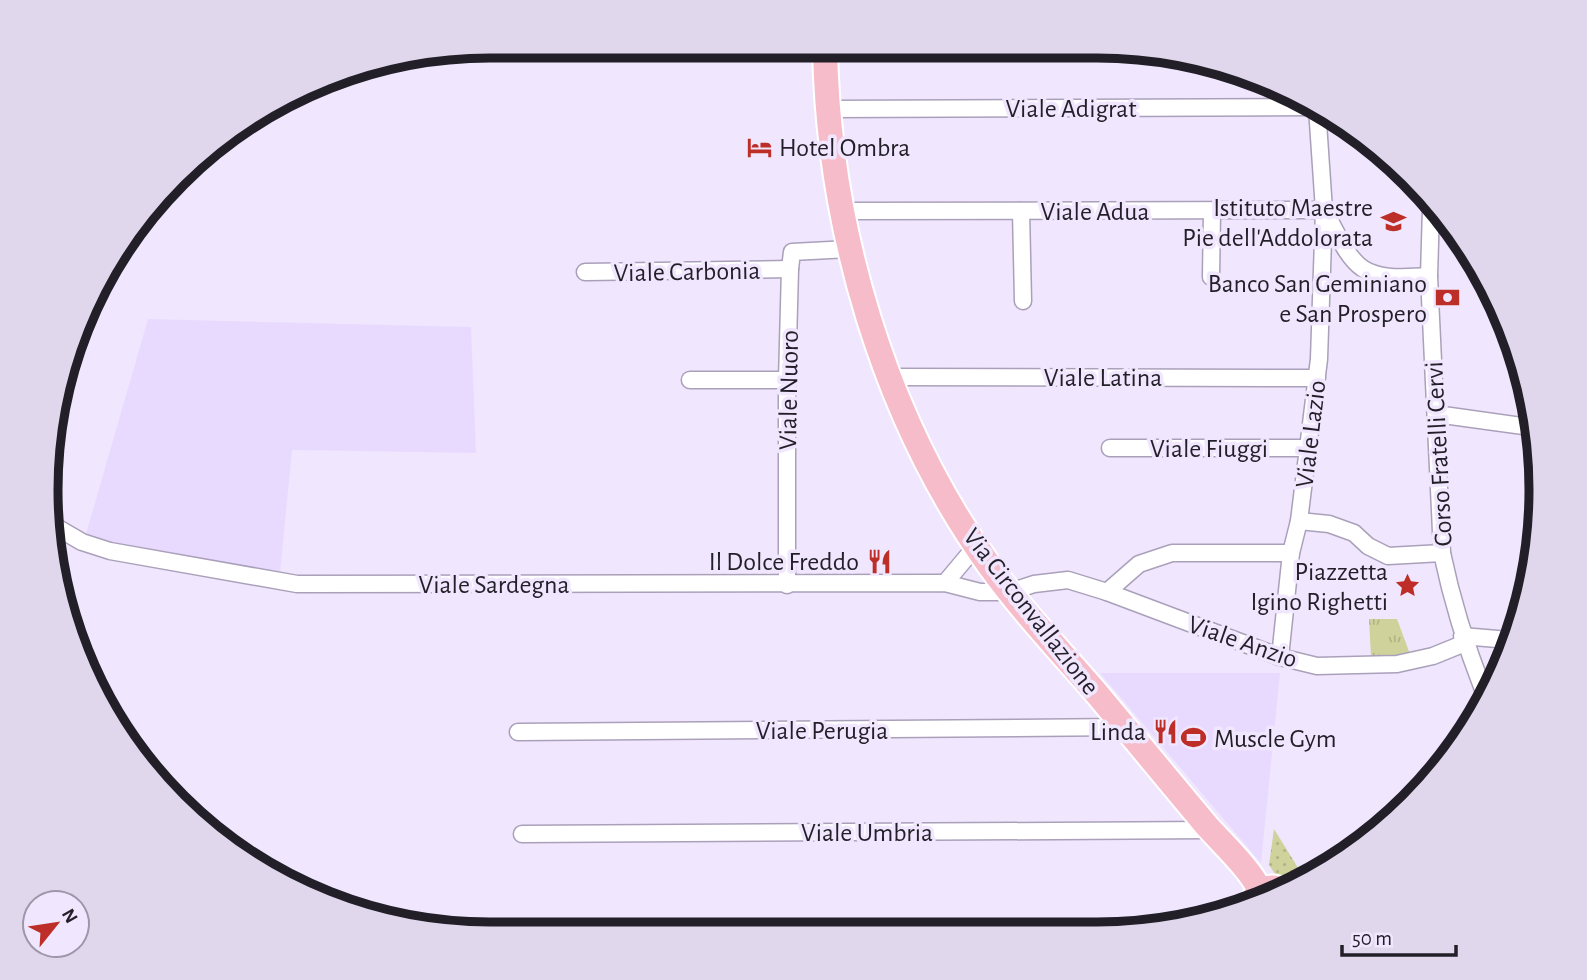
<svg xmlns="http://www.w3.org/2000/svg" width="1587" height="980" viewBox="0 0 1587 980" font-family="'Alegreya Sans',sans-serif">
<defs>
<pattern id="grass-dots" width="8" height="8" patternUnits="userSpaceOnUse" patternTransform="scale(1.75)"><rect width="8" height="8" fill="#cfd39b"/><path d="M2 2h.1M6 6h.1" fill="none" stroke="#b1b586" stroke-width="1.8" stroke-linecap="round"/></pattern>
<pattern id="park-tufts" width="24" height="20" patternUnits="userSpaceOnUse" patternTransform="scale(1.75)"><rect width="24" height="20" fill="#cfd39b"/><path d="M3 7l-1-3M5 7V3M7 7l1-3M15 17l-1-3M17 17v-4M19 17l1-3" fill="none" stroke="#b1b586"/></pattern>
</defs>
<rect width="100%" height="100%" fill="#f0e7fe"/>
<g fill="#e8dafe">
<polygon points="148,319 471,327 476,453 292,450 280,573 112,544 86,534"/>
<polygon points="1100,673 1280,673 1261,863"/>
</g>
<polygon fill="url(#grass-dots)" points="1274,829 1300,871 1281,883 1269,865"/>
<polygon fill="url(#park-tufts)" points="1369,619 1397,619 1410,654 1371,657"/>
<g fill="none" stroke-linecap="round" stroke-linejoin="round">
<defs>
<g id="minor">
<polyline points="828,109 1314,107"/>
<path d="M1431 209 1429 276 1442 553C1452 601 1466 646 1484 692"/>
<polyline points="841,211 1324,210"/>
<polyline points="1021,211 1023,301"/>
<path d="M1326 213C1356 272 1360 281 1429 276"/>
<polyline points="585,272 790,269"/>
<polyline points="1211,277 1212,211"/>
<polyline points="889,377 1317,378"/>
<polyline points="690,380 787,380"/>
<polyline points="1436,414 1537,428"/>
<polyline points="1110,448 1308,448"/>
<polyline points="1299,521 1329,524 1354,533 1368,546 1388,556 1442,553"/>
<polyline points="51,524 82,542 110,551 297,584 945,583 980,592 1010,592 1034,584 1068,580 1107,592 1280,657 1317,666 1397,664 1433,656 1465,643"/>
<polyline points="945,583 976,546"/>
<polyline points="787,585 787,380 790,269 792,252 849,249"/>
<polyline points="1107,592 1139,564 1172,553 1291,553"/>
<polyline points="1462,636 1509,640"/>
<polyline points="1280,657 1291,553 1299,521 1319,359 1324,210 1317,108"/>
<polyline points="518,732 1125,727"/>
<polyline points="522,834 1211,830"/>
</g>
<g id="primary">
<path d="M825 47C828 227 884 418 989 565 1022 611 1061 652 1098 695 1134 738 1170 782 1206 825 1223 844 1249 868 1260 890"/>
<path d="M1251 906C1256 889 1269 883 1285 891"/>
</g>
</defs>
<use href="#minor" stroke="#aaa0ba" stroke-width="19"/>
<use href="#primary" stroke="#fff" stroke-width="28"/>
<use href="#minor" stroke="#fff" stroke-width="16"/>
<use href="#primary" stroke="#f7bcca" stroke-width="24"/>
</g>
<defs>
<symbol id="hotel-bare" viewBox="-9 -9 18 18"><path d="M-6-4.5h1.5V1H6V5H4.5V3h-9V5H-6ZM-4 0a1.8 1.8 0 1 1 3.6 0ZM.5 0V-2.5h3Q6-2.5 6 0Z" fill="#bc2e27" stroke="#f0e7fe" stroke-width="2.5" paint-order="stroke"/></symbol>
<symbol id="school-bare" viewBox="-9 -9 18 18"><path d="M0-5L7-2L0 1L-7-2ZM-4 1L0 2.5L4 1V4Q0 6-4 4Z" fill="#bc2e27" stroke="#f0e7fe" stroke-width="2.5" paint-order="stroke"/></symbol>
<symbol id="bank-bare" viewBox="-9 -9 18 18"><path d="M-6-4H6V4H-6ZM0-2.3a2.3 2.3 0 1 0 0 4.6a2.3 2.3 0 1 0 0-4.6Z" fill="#bc2e27" stroke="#f0e7fe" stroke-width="2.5" paint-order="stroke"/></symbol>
<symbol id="restaurant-bare" viewBox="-9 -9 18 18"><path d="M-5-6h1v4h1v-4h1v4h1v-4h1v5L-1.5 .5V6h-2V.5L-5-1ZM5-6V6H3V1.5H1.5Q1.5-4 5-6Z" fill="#bc2e27" stroke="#f0e7fe" stroke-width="2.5" paint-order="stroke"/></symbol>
<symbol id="sight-bare" viewBox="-9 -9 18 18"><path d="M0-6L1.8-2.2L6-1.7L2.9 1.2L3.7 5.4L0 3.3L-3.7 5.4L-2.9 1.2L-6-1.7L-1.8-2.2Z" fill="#bc2e27" stroke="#f0e7fe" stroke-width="2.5" paint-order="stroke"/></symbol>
<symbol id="stadium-bare" viewBox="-9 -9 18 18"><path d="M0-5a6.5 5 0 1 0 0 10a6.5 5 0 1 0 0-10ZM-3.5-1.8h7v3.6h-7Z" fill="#bc2e27" stroke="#f0e7fe" stroke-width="2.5" paint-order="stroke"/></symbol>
</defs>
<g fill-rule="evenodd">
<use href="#hotel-bare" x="742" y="130" width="35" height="35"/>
<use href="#school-bare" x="1376" y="204" width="35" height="35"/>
<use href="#bank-bare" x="1430" y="280" width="35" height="35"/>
<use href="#restaurant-bare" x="862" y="544" width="35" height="35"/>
<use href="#sight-bare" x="1390" y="568" width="35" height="35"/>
<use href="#restaurant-bare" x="1148" y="714" width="35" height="35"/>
<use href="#stadium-bare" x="1176" y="720" width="35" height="35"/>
</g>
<g text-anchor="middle" stroke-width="7" stroke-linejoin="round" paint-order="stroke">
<g font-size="26" fill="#231f29" stroke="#f0e7fe">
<text x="1071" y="117">Viale Adigrat</text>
<text x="1095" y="220">Viale Adua</text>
<text transform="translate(687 271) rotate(-1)" y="9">Viale Carbonia</text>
<text x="1103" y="386">Viale Latina</text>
<text transform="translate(788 390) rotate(-89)" y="9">Viale Nuoro</text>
<text transform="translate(1310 434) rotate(-83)" y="9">Viale Lazio</text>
<text x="1209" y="457">Viale Fiuggi</text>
<text transform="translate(1438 454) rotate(-93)" y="9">Corso Fratelli Cervi</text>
<text x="494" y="593">Viale Sardegna</text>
<text transform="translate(1032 611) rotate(52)" y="9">Via Circonvallazione</text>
<text transform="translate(1243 641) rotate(19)" y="9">Viale Anzio</text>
<text x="822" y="739">Viale Perugia</text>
<text x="867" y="841">Viale Umbria</text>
</g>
<g font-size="26" fill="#231f29" stroke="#f0e7fe" text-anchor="end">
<text x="779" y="156" text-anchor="start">Hotel Ombra</text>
<text x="1373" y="216">Istituto Maestre<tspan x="1373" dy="30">Pie dell'Addolorata</tspan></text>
<text x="1427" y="292">Banco San Geminiano<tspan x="1427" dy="30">e San Prospero</tspan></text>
<text x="859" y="570">Il Dolce Freddo</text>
<text x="1388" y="580">Piazzetta<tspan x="1388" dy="30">Igino Righetti</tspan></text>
<text x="1146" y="740">Linda</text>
<text x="1214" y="747" text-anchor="start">Muscle Gym</text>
</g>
</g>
<path d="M0 0H1587V980H0ZM490 58H1097A432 432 0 0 1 1529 490V490A432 432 0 0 1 1097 922H490A432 432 0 0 1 58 490V490A432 432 0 0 1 490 58Z" fill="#e0d7ed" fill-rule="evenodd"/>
<path fill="none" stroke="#231f29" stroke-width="9" d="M490 58H1097A432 432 0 0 1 1529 490V490A432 432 0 0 1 1097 922H490A432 432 0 0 1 58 490V490A432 432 0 0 1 490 58Z"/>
<g transform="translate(56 924) rotate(60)"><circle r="33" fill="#f0e7fe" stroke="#9e97a9" stroke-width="2"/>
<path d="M0-5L12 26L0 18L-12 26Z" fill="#bc2e27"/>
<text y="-10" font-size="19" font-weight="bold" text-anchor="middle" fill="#231f29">N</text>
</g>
<path d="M1342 945v10h114v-10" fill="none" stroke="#231f29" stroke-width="3.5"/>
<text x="1352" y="945" font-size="21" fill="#231f29" stroke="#f0e7fe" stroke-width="5" paint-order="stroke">50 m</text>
</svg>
